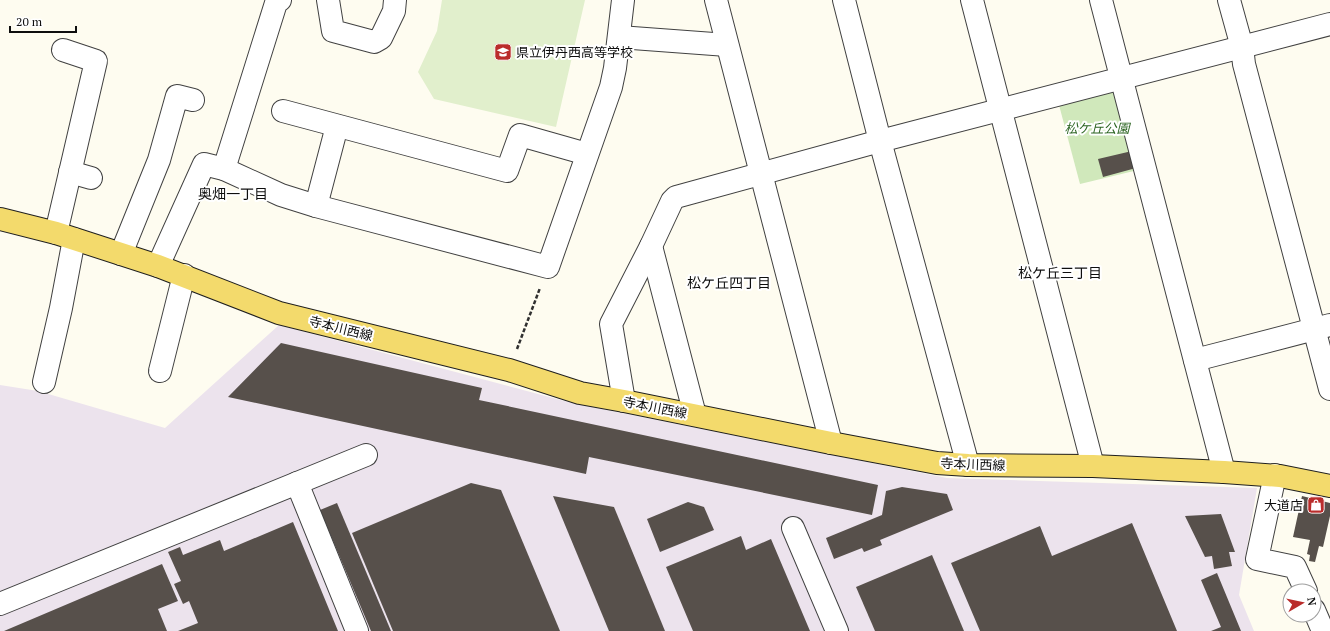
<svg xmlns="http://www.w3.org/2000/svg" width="1330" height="631" viewBox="0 0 1330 631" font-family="'PT Serif','Noto Sans JP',serif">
<rect width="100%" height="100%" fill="#fefcf0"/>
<polygon fill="#ece3ed" points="279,325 572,403 947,478 1257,488 1239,595 1254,631 0,631 0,385 38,391 165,428"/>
<polygon fill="#d0e8bb" points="1118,89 1138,170 1080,184 1059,105"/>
<polygon fill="#e1efcc" points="442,0 585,0 556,127 434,99 418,72 437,31"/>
<g fill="#57504b">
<polygon points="1132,151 1136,168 1103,177 1098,159"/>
<polygon points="281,343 482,388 479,400 878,485 872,515 589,457 586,474 228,397"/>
<polygon points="471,483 501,490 560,631 393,631 352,533"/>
<polygon points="902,487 947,494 953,510 880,540 882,545 864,552 862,548 834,559 826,538 882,515 886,491"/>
<polygon points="553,496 614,507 665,631 609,631"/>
<polygon points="1302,496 1330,503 1330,516 1323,547 1319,546 1315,562 1309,561 1310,555 1307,554 1310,540 1293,537"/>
<polygon points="688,502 704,507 714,530 660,552 647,519"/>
<polygon points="337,503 391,631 371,631 320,510"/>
<polygon points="1221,514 1235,552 1229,552 1232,566 1214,569 1212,556 1205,557 1185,516"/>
<polygon points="293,522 338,631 178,631 198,623 189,601 183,604 174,584 181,581 168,552 180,547 183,555 220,540 224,551"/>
<polygon points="1132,523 1177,631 980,631 951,563 1040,526 1052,556"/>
<polygon points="741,536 746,550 771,539 810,631 693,631 666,567"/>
<polygon points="932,555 964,631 875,631 856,587"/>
<polygon points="162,564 178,601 158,609 167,631 4,631"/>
<polygon points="1217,573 1241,631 1211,631 1221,627 1201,580"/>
</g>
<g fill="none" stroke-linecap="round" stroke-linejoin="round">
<defs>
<g id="minor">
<polyline points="328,0 333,31 374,42 381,38 394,11 395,0"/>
<polyline points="716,0 831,443"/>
<polyline points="844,0 880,141 968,465"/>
<polyline points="972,0 1093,466"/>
<polyline points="1101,0 1224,472"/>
<polyline points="1229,0 1242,47 1244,64 1330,389"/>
<polyline points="619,37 727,45"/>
<polyline points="283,111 507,171 520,135 587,154"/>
<polyline points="224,169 276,3 280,0"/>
<polyline points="70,172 91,178"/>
<polyline points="316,206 337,126"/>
<polyline points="56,233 96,61 63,50"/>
<polyline points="651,246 695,415"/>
<polyline points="121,254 159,160 177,96 193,100"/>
<polyline points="158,266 204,164 224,169 281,195 316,206 548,267 611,87 615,68 623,0"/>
<polyline points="1195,360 1330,325"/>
<polyline points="160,371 184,275"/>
<polyline points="44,382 61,308 74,239"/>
<polyline points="624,401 611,324 651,246 672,201 676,197 880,141 1330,24"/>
<polyline points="1275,475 1257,559 1295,567 1306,591"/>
<polyline points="297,483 357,631"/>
<polyline points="793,528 837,631"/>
<polyline points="0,604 366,455"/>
<polyline points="1314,610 1323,631"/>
</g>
<polyline id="major" points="0,219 56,233 158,266 279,313 509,370 580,393 624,401 831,443 937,463 968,465 1093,466 1224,472 1280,476 1330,486"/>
</defs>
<use href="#minor" stroke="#414141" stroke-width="24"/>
<use href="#major" stroke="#1f1f1f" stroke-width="24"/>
<polyline stroke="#303030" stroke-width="2.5" stroke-dasharray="4 2" stroke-linecap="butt" points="517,349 540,288"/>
<use href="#minor" stroke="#fff" stroke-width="22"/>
<use href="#major" stroke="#f3da6c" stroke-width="22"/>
</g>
<defs>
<symbol id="school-square" viewBox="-11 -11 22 22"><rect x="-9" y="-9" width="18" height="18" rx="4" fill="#ba2c2b" stroke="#fff"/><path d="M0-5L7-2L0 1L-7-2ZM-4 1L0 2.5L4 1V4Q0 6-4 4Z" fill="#fff"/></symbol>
<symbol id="shop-square" viewBox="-11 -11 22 22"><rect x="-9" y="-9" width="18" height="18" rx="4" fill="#ba2c2b" stroke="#fff"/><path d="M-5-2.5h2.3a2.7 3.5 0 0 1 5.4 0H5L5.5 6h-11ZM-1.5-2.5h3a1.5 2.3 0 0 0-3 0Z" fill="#fff"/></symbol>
</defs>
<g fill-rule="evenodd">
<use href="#school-square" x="493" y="42" width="20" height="20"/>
<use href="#shop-square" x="1306" y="495" width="20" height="20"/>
</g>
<g text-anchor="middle" stroke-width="4" stroke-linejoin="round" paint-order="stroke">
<g font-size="13" fill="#0e0e0e" stroke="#fff" text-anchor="start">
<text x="516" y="57">県立伊丹西高等学校</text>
<text x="1303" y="510" text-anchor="end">大道店</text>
</g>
<g font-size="13" font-style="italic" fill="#2b6421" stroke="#fff">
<text x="1097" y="133">松ケ丘公園</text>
</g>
<g font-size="13" fill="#0e0e0e" stroke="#fff">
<text transform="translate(341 328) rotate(14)" y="5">寺本川西線</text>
<text transform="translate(655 407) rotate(11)" y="5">寺本川西線</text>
<text transform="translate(973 464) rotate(2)" y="5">寺本川西線</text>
</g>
<g font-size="14" fill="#0e0e0e" stroke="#fff">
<text x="233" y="199">奥畑一丁目</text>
<text x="1060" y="278">松ケ丘三丁目</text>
<text x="729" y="288">松ケ丘四丁目</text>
</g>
</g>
<g transform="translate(1302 603) rotate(81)"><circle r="19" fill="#ffffff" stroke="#9f9f9f"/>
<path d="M0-3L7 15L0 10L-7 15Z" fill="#ba2c2b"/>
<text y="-6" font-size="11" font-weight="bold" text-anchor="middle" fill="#0e0e0e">N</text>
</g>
<path d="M10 26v6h66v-6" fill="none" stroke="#0e0e0e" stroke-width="2"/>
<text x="16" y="26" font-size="12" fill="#0e0e0e" stroke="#ffffff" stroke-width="3" paint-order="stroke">20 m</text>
</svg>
